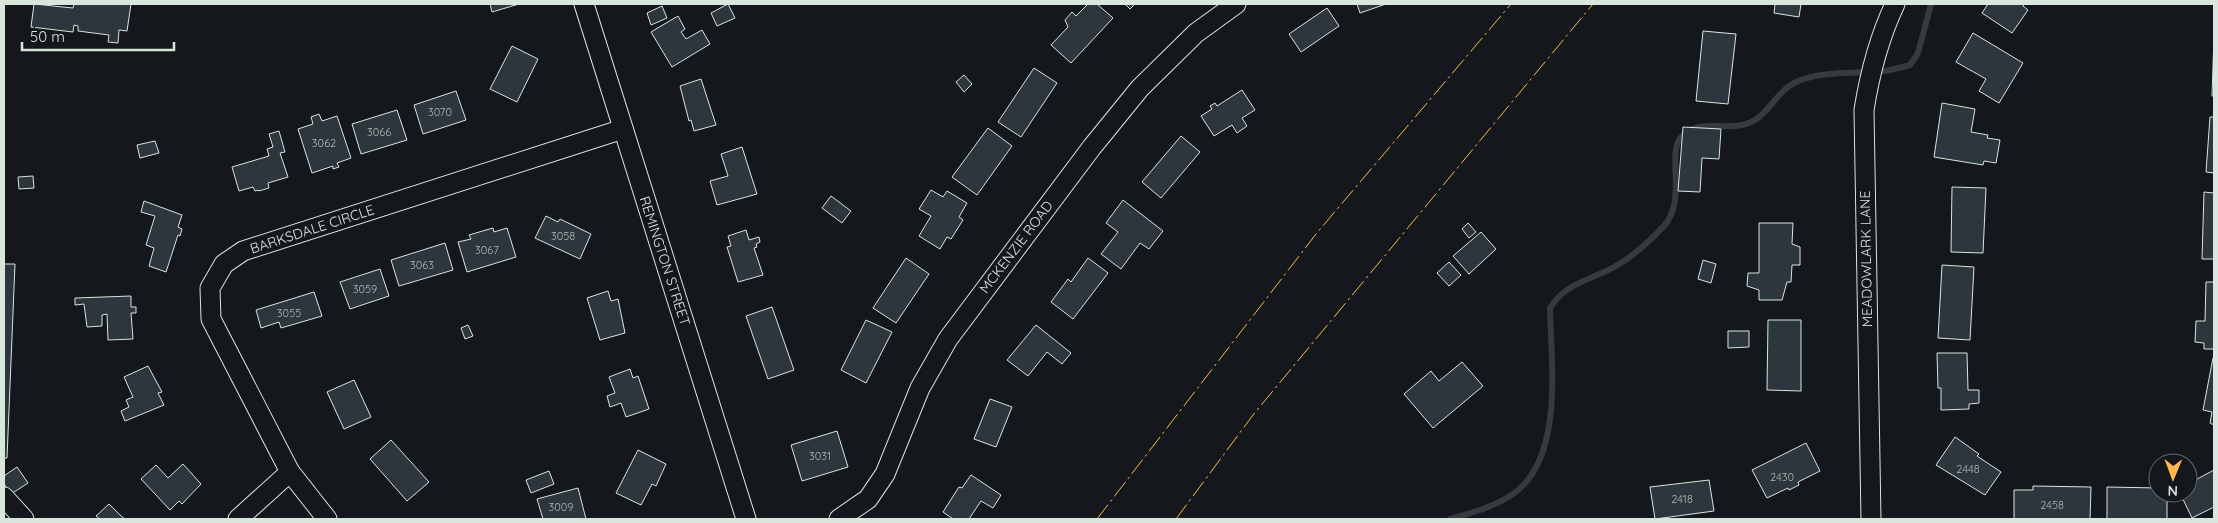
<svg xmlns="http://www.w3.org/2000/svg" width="2218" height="523" viewBox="0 0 2218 523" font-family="Quicksand,sans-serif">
<rect width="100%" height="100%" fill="#14181c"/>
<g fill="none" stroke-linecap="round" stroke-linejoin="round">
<path stroke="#363b3e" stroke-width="6" d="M1450 519C1471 513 1491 508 1510 496 1565 462 1551 363 1550 308 1566 282 1592 280 1616 266 1631 258 1651 240 1663 227 1688 201 1666 154 1681 137 1698 117 1728 132 1749 123 1769 115 1776 92 1794 83 1820 70 1856 74 1884 71 1893 70 1902 67 1910 65L1918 53 1931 4"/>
</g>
<g fill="#2c363c" stroke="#d8e6dc">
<polygon points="34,4 73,8 74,4 131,4 127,31 119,30 118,43 108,42 109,35 78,31 78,26 74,25 73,32 31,27"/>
<polygon points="490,4 519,4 492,12"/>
<polygon points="728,4 735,18 717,26 711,13"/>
<polygon points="1088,4 1097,4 1113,18 1071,63 1051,45 1068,27 1065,20 1072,12 1076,16"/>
<polygon points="1125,4 1135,4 1130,9"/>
<polygon points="1357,4 1386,4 1360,13"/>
<polygon points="1775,4 1801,4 1799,17 1774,13"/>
<polygon points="1988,4 2024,4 2023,6 2028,10 2012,33 1982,13"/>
<polygon points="662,6 667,18 651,25 647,13"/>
<polygon points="1327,8 1339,26 1301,52 1289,34"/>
<polygon points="678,16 685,29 681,32 686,39 702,30 710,44 672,67 651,32"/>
<polygon points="1703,31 1736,34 1728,104 1696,101"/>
<polygon points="1973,33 2023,63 1999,103 1979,91 1986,79 1956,62"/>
<polygon points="2214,36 2214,96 2212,96"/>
<polygon points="512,46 538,59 517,102 490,89"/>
<polygon points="1034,68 1057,83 1021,137 998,122"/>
<polygon points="964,75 972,84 964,92 956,82"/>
<polygon points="701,79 716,125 694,131 691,120 689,121 680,86"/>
<polygon points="1242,90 1255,110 1242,118 1247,126 1237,133 1232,125 1214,136 1201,116 1212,109 1210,106 1215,103 1217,106"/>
<polygon points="456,91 466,120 423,134 414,105"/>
<polygon points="1942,103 1975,109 1971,132 1988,135 1987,138 2000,140 1996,163 1984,161 1983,165 1934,157"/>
<polygon points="397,110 407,140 361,154 352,124"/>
<polygon points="319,114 322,121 337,116 351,158 337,163 339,167 333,169 333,166 312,173 298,129 313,124 311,117"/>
<polygon points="2210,117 2214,117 2214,173 2206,172"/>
<polygon points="1683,127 1721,129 1719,159 1702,158 1700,192 1678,191"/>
<polygon points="988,128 1012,146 977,195 952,177"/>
<polygon points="279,131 285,152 280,153 288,177 268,183 269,188 259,191 258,190 255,191 253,187 239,191 232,167 269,156 267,149 273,147 269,134"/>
<polygon points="1181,136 1200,152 1161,198 1142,182"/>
<polygon points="155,141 159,153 140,158 137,145"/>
<polygon points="742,147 757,194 717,205 710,181 728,176 721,154"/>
<polygon points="33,176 34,188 19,189 18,177"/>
<polygon points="1952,187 1986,188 1983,253 1951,252"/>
<polygon points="931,190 943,197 947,191 967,203 959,217 963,220 951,239 947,237 940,249 919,236 931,216 919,209"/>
<polygon points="2204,192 2214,193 2214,259 2202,259"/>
<polygon points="831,196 851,211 842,223 822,208"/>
<polygon points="1123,200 1163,231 1149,249 1140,243 1121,269 1101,254 1118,232 1106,223"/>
<polygon points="144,201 182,215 178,227 182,229 180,236 178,235 166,272 149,266 154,248 146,245 155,216 141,212"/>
<polygon points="546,216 558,222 560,219 591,234 580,259 535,238"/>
<polygon points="1468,223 1476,232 1469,238 1462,229"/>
<polygon points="1759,223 1793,223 1792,244 1800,247 1800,265 1792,265 1791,282 1787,282 1782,300 1759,300 1759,290 1747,286 1748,273 1759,273"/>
<polygon points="493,228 494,232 507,228 516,257 467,272 458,242 471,239 469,235"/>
<polygon points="746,230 749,240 759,237 760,242 756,244 757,247 754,248 763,275 738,282 727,247 731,246 728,236"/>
<polygon points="1481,232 1496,249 1469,274 1453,256"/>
<polygon points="445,243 453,270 399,286 391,260"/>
<polygon points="906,258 929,274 896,323 873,308"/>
<polygon points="1088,258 1108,273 1073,319 1051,302 1068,279 1071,282"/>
<polygon points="1703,260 1716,264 1711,283 1698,279"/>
<polygon points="1449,262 1461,275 1449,286 1437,273"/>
<polygon points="4,264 15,264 7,458 4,458"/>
<polygon points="1942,265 1974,267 1970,340 1938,338"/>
<polygon points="380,269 389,296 350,309 340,282"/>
<polygon points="2206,282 2214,282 2214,349 2204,349 2204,343 2195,342 2196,321 2205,321"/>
<polygon points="608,291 611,301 618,299 625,333 600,340 587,298"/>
<polygon points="314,292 322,316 281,328 279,322 261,328 256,310"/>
<polygon points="131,296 131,307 136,307 136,313 131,313 133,339 108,340 107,314 102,315 102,326 87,327 84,304 75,305 75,298"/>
<polygon points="772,307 794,370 768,379 746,316"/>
<polygon points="866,320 892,332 866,383 841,370"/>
<polygon points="1768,320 1801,320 1801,391 1767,390"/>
<polygon points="468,325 473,336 465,339 461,328"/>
<polygon points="1036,325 1071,353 1062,364 1047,352 1028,376 1007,360"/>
<polygon points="1728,331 1749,331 1749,347 1728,348"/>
<polygon points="1937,353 1967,353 1968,390 1979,390 1979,403 1969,404 1969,409 1941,410 1941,388 1938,388"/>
<polygon points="2213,358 2214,358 2214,425 2210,423 2212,412 2203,410"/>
<polygon points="1462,362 1483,386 1433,428 1404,394 1431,371 1439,381"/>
<polygon points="148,366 162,392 158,393 164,405 125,421 121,411 129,407 126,400 133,397 124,377"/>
<polygon points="630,369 633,378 638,376 649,409 626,417 621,403 610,407 607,396 615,393 609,377"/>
<polygon points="354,380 371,417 344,429 327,392"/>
<polygon points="990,399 1012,407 996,447 974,439"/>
<polygon points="837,431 848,467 802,481 791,445"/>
<polygon points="1955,437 1979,454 1977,456 2001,472 1985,495 1936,465"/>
<polygon points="391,440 429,482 407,501 370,459"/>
<polygon points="1806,443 1820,471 1798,482 1799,485 1789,490 1788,488 1767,498 1752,470"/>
<polygon points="638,450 666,464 656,486 652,484 641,505 616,493"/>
<polygon points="183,464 201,484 182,504 179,501 170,510 141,479 156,465 168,478"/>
<polygon points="17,467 28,483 11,494 4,484 4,476"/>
<polygon points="2214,470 2214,507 2192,518 2180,493 2188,493 2188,484"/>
<polygon points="549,471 554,484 531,493 526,480"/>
<polygon points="971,475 1001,495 993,508 981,501 969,519 953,519 943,512 959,487 962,488"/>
<polygon points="1709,480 1714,511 1655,519 1650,487"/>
<polygon points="2033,486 2091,487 2090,519 2014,519 2014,490 2033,490"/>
<polygon points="2107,487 2158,488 2158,493 2167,493 2167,519 2107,519"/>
<polygon points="578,488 586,519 543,519 537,499"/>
<polygon points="109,504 120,515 125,519 100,519 96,516"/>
</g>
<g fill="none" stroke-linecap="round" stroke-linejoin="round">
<defs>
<g id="street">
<polyline points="584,4 746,519"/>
<polyline points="4,497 24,519"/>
<polyline points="238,519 290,472"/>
<polyline points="327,519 290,472 211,319 210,288 224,264 243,251 623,129"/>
<polyline points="839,519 868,499 885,474 920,388 948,339 1092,147 1140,88 1196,33 1236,4"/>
<path d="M1871 519 1864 110C1870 72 1879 38 1895 4"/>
</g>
</defs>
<use href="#street" stroke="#d8e6dc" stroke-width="21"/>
<use href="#street" stroke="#14181c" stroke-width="19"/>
<g stroke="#ffb74d" stroke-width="1" stroke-dasharray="18 4 2.5 4" stroke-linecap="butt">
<polyline points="1097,519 1316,234 1511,4"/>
<polyline points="1176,519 1253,415 1593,4"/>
</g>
</g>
<g text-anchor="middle" stroke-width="4" stroke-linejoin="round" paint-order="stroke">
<g font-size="11" fill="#adbab4">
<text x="440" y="116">3070</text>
<text x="379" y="136">3066</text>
<text x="324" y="147">3062</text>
<text x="563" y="240">3058</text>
<text x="487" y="254">3067</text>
<text x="422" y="269">3063</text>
<text x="365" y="293">3059</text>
<text x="289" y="317">3055</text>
<text x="820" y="460">3031</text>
<text x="1968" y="473">2448</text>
<text x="1782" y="481">2430</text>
<text x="1682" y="503">2418</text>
<text x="2052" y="509">2458</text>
<text x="561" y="511">3009</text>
</g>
<g font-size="14" fill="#d8e6dc" stroke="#14181c">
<text transform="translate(312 229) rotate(-18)" y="5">BARKSDALE CIRCLE</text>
<text transform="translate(1016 247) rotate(-53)" y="5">MCKENZIE ROAD</text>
<text transform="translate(1866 259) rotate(-91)" y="5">MEADOWLARK LANE</text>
<text transform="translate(665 261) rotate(72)" y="5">REMINGTON STREET</text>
</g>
</g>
<rect width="2218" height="523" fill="none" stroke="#d8e6dc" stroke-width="10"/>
<g transform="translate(2173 478) rotate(181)"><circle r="24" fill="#14181c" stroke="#626a69"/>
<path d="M0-4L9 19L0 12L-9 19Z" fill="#ffb74d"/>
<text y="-8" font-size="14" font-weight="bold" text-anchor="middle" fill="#d8e6dc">N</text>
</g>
<path d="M22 42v8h152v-8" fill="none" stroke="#d8e6dc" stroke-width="2.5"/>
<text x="30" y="42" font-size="15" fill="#d8e6dc" stroke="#14181c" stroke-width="4" paint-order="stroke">50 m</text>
</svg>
